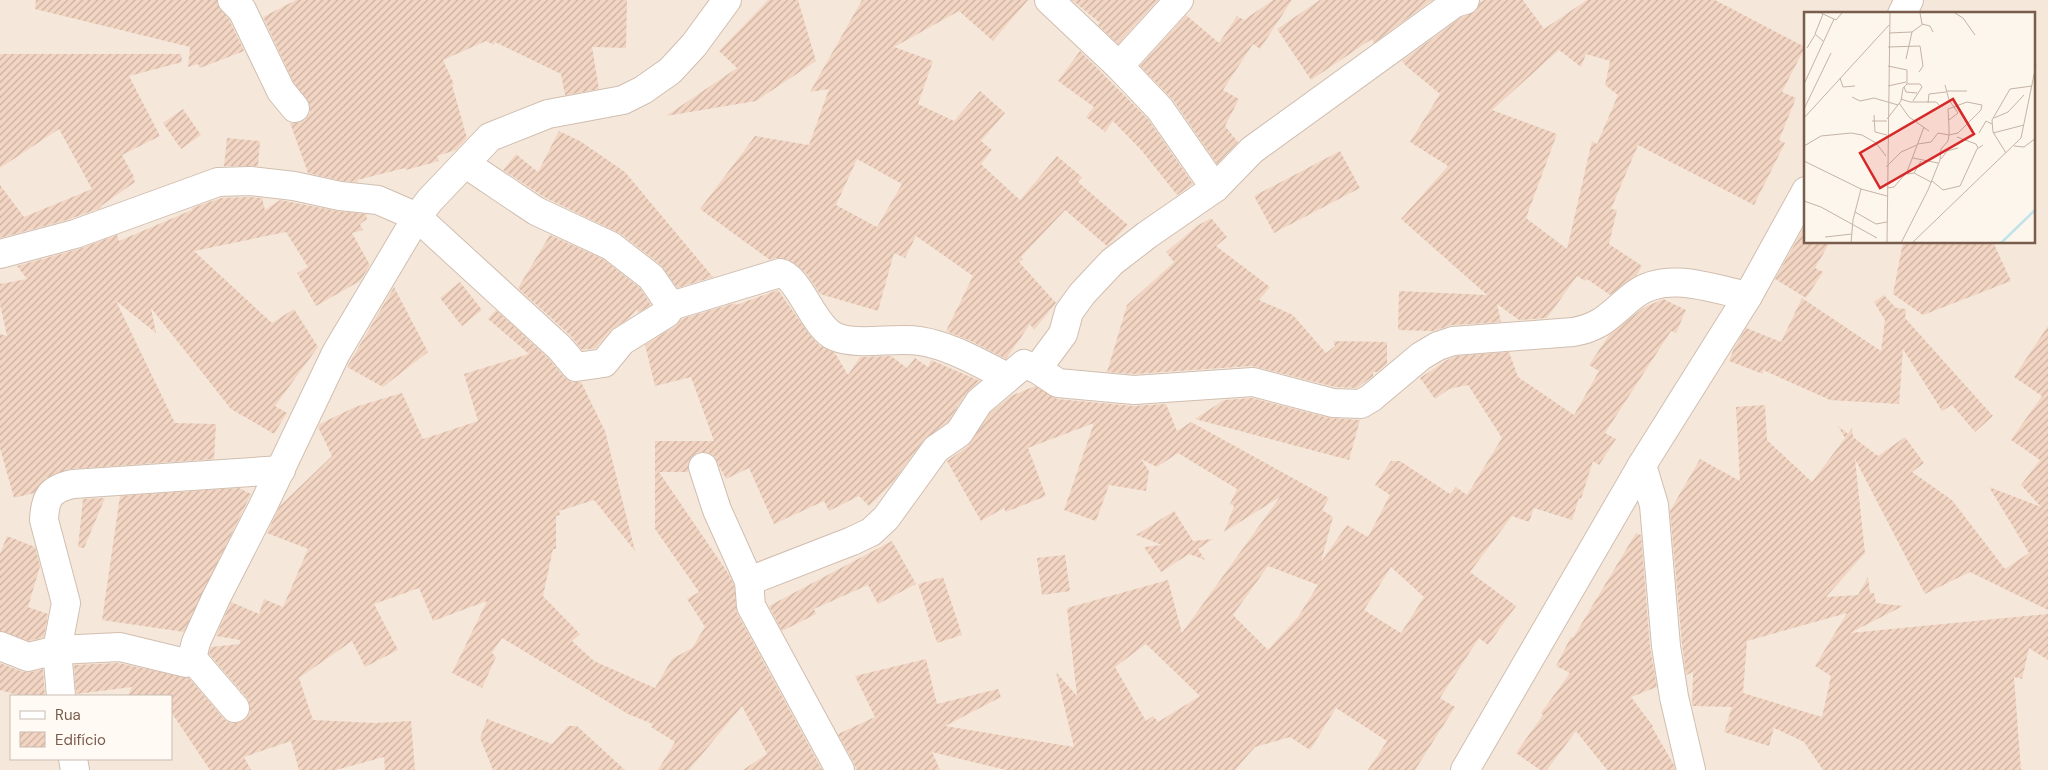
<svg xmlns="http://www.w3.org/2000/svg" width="2048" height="770" viewBox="0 0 2048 770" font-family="'DM Sans',sans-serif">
<defs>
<pattern id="building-hatch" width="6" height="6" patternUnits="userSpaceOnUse" patternTransform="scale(1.25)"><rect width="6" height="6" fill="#f3d5c3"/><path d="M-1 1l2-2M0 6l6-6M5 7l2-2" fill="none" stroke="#cab0a1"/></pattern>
</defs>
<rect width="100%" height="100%" fill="#fdf6ec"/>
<path fill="#f5e8da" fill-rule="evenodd" d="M0 0H2048V770H0ZM1806 14H2034V242H1806ZM11 696H171V759H11Z"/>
<g fill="url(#building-hatch)" fill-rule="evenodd">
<polygon points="36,0 217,0 217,4 229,19 244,51 200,68 198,64 188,67 190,47 35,9"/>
<polygon points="296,0 627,0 626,48 592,47 599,89 565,95 561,74 495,42 494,45 486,41 443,60 454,84 452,85 467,138 456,150 437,156 439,161 406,170 405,168 357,180 358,182 342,181 308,173 290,123 298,123 305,120 310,113 310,105 294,83 263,17"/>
<polygon points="768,0 798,0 816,61 756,101 666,116 737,68 719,51"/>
<path d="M862 0H1028L993 41 959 11 894 47 933 61 918 104 954 121 980 91 1005 113 981 141 992 150 981 164 1020 200 1057 156 1082 177 1078 182 1128 225 1107 246 1065 210 1021 257 1023 259 1019 262 1056 303 1034 330 1030 324 1006 359 971 341 946 331 973 276 916 236 905 258 894 253 878 311 820 294 807 274 794 263 786 259 776 258 770 260 700 209 755 136 809 145 829 89 810 92ZM857 159 902 184 877 227 836 205Z"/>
<polygon points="1072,0 1158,0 1118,44 1098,25 1100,23"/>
<polygon points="1273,0 1292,0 1260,49 1253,44 1223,90 1239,99 1225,126 1238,142 1217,164 1173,100 1140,66 1186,15 1219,43 1237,16 1244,20"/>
<polygon points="1320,0 1432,0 1374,43 1372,39 1311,80 1277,29"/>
<path d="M1485 0H1523L1544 29 1587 0H1715L1805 47 1782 92 1796 98 1779 140 1785 143 1754 205 1638 145 1611 209 1617 210 1609 244 1642 266 1636 276 1610 295 1587 279 1585 281 1577 276 1547 318 1519 320 1497 304 1501 322 1452 325 1433 331 1398 330 1399 291 1487 295 1401 219 1448 166 1410 142 1440 94 1406 66 1402 61 1462 17 1476 11 1480 2ZM1559 50 1581 67 1586 54 1610 61 1605 85 1618 95 1597 144 1592 141 1567 249 1526 218 1557 134 1492 110Z"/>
<polygon points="1080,51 1148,119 1193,184 1177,195 1142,151 1113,121 1105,132 1086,117 1094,107 1058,81"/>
<polygon points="0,54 181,54 182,62 129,76 160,136 122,155 134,177 133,178 135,182 98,208 103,207 70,219 0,238 0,185 24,217 92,189 59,129 0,168"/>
<polygon points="183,109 201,135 181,149 163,123"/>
<polygon points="559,131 580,141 625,172 713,277 677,288 661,265 621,234 544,197 503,170 516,154 538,172"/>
<polygon points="227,138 260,141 258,166 224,166"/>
<polygon points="1340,151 1360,188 1274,233 1254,196"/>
<polygon points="249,197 262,198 265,210 280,200 337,211 366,214 367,219 360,224 363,230 352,233 370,265 360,281 316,306 297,273 308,267 286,232 194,251 272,323 294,309 318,347 275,406 287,413 274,434 231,409 151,308 156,333 116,301 175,423 216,424 214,459 69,469 46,478 34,493 14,498 0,448 0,334 7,336 0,304 0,284 27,279 17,266 79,249 117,235 119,241 192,210 192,208 221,198"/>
<polygon points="1211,218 1227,237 1216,246 1270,287 1259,300 1293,315 1326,353 1335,346 1333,341 1387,342 1387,364 1377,372 1373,372 1373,376 1357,388 1335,387 1252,366 1134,374 1107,372 1127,305 1174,262 1166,252 1197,226"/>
<polygon points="1806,224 1806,242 1830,242 1815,268 1823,272 1806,298 1775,279"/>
<polygon points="550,235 603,259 640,288 651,305 638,313 637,309 628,319 610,331 596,348 582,350 571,336 518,288"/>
<polygon points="1903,242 1993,242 2011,281 1923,315 1893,294"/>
<polygon points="460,282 482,310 462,326 440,298"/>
<polygon points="394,287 428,352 383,387 347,367"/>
<polygon points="778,290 809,334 819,345 835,353 848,375 860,357 891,356 907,368 915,358 928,367 931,360 980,381 966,393 948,422 924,440 892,483 869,506 859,496 829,511 824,501 774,524 749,468 726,479 714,456 706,452 698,452 691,457 688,464 688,472 659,472 728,573 734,585 737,613 822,770 743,770 767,754 742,706 689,770 658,770 675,742 651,727 653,724 628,714 502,638 492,653 496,657 482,688 452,673 487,601 433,621 419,588 374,604 398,650 365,667 352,641 299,678 313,720 375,723 411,721 415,770 385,770 384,757 336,770 299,770 291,741 244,757 251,770 210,770 171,712 171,696 128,696 132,687 76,694 74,665 118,663 189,678 224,719 230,723 237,723 246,719 250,713 250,705 247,698 209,654 211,647 240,644 240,640 216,636 231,602 259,614 264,599 283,607 308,549 267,533 280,506 332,456 318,427 320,424 355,407 402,393 423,439 478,421 464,374 529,354 488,319 496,310 549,359 564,377 571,382 581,382 605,431 635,551 594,500 559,511 560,515 556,516 556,549 553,549 543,596 580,634 572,641 594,661 655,688 672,659 692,648 705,627 687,599 699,592 655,529 655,441 714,441 691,377 655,386 645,345 675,326 681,319 735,303 736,305"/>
<polygon points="1884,295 1896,308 1906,309 1905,318 1993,416 1975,432 1952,405 1942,411 1903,349 1899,404 1830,400 1763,370 1763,374 1729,361 1734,348 1746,328 1781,342 1802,298 1881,351 1885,320 1874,302"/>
<path d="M1663 299 1686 310 1676 333 1671 331 1605 433 1616 439 1599 465 1593 461 1581 499 1579 498 1572 520 1534 508 1529 522 1512 516 1470 572 1516 606 1488 645 1479 638 1440 698 1455 707 1415 770H1368L1387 741 1336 708 1310 750 1290 737 1255 747 1235 770H1006L932 752 940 770H856L854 763 838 734 875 717 855 676 926 659 937 704 998 689 1001 697 945 726 1074 747 1056 672 1077 696 1067 608 1168 580 1182 633 1280 497 1224 532 1234 506 1230 504 1237 489 1178 453 1157 467 1141 459 1149 471 1146 491 1109 485 1096 521 1064 510 1094 423 1028 448 1046 496 1006 512 1004 508 981 521 947 461 968 446 991 412 1011 396 1035 386 1057 399 1133 406 1166 404 1177 431 1191 422 1329 498 1322 510 1333 517 1321 562 1347 525 1368 537 1390 495 1375 485 1391 461H1400L1450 494 1456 487 1467 495 1502 438 1468 385 1449 389 1435 399 1420 378 1447 360 1456 356 1509 352 1518 377 1574 415 1599 371 1589 365 1609 335 1643 308ZM1268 566 1318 585 1298 617 1268 650 1233 615ZM1391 567 1424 597 1401 633 1364 610ZM1146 644 1200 696 1158 722 1153 716 1146 721 1115 667Z"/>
<path d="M2048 326V610L1970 572 1925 594 1855 459 1865 553 1826 597 1858 595 1868 577 1870 593H1874L1876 603 1903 606 1850 633 2048 614V660L2029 648 2022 679 2014 677 2021 770H1823L1804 742 1774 728 1769 746 1724 732 1732 707 1692 706 1693 672 1686 675 1682 644 1670 511 1700 459 1740 481 1736 407 1765 405 1767 440 1812 482 1845 438 1838 426 1848 434 1852 428 1853 437 1878 456 1905 437 1924 463 1912 472 1952 500 2005 569 2029 553 1989 487 2041 507 2021 485 2040 460 2011 440 2042 396 2014 377ZM1847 613 1815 666 1831 676 1822 717 1743 693 1747 641Z"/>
<polygon points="1252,398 1329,418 1360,420 1349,460 1195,419 1224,400"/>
<polygon points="239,488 251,494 184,632 102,620 120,496"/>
<polygon points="105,498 84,548 78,547 83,499"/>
<polygon points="1174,511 1193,541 1213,539 1198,549 1205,560 1189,554 1161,572 1144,547 1162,545 1136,535"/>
<polygon points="1636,533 1641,535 1650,647 1657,687 1631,697 1653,726 1652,727 1674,765 1675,770 1607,770 1576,731 1547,770 1540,770 1516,753 1543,715 1541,713 1570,673 1556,666 1571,637 1573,638"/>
<polygon points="7,536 35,547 40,566 28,607 48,614 44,637 29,641 0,631 0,554"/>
<polygon points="892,541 916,584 878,604 868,585 814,609 816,614 782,631 769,606"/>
<polygon points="1065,555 1070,591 1042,595 1037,558"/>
<polygon points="943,577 962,635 937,643 918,584"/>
<polygon points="0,663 23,672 32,672 43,669 45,696 21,696 0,690"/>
<polygon points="487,719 552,744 568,726 577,726 625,770 493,770 480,738"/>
</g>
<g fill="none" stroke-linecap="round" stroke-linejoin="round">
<defs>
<g id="street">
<polyline points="232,0 242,10 281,91 295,108"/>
<polyline points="1049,0 1119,66 1160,109 1215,188"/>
<polyline points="1902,14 1909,0"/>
<polyline points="1119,66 1179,0"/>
<polyline points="466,164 536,211 611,246 651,277 671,306"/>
<path d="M0 254 75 234 218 182 250 181 294 186 340 196 378 200 417 217 560 348 576 367 604 363 622 341 667 313 671 306 780 273C800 277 813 328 836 337 857 346 896 337 920 341 951 346 979 363 1007 377"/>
<path d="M1037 369 1058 383 1134 390 1253 382 1333 403 1361 404 1371 398 1421 356 1438 346 1453 341 1573 332C1603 327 1611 313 1634 295 1666 270 1713 289 1748 296"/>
<polyline points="1642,465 1654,505 1666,646 1674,697 1691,770"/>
<polyline points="703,467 717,510 749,581 751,606 840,770"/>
<polyline points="749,581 852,541 871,532 886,518 936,449 959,433 979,402 1024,364 1037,369 1063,334 1069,312 1082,294 1112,262 1147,235 1215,188 1252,150 1455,3 1465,0"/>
<polyline points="0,646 28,657 57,650 120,647 186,663 192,658 196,642 216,598 263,506 336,353 417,217 430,200 490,137 548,114 623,100 643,90 670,71 694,45 727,0"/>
<polyline points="192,658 235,708"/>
<path d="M61 696 57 650 66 603 44 520C45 497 50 489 73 484L281 470"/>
<polyline points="73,759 75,770"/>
<polyline points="1465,770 1642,465 1748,296 1806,191"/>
</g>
</defs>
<use href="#street" stroke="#d1beb0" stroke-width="30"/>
<use href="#street" stroke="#fff" stroke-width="28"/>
</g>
<g transform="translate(1804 12)">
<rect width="231" height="231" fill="#fdf6ec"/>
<path fill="none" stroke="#bfe3e8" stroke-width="2.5" d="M197 231 232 197"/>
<path fill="none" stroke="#c5b3a7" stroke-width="1" d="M17 1 32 8 38 1M116 1 118 12 126 14 129 20M151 1 159 6 171 23M85 21 108 20 119 12M19 29 11 22 19 2M84 35 116 34 119 54 115 60M3 36 11 23M102 47 108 20M84 54 103 58V72M36 66 39 75 51 74M0 72 30 7M141 73 145 88 154 101 145 108M84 74 102 70M100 75 102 80 113 81M142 79H163M48 85 56 89 70 86 94 93M97 87 106 90H132L136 94M95 91 105 105 125 119M124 91 125 82 142 80M0 97 27 41M70 103 71 120 83 123M0 106 85 13M190 106 204 100 220 83M83 107 97 89 99 76 103 72H116L118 75 109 89M68 109H83M175 121 182 109 188 112M189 121 220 113M153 125 172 132 174 136M0 134 17 124 47 121 58 123 72 131 82 144M210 134 220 135 232 126M202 141 189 120 188 108 206 77 228 74M109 146 134 151M137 147 143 139 154 136M0 149 57 177 83 184M82 155 97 140 113 133M110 161 127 170M103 162 110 161 117 149M128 169 139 178 156 174 173 137 179 133M83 176 90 175 103 160 120 115M0 189 17 195 73 226M51 200 72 212 83 210M21 225 48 222M47 231 49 208 57 177M83 231 86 1M97 231 124 178 136 148 137 137 144 129 145 123V115L144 97 163 90 178 93 177 98 154 121 145 123 134 121 127 130 114 132M108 231 217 126 232 53"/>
<path fill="#d62828" fill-opacity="0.15" stroke="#d62828" stroke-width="2.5" d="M149 87 170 122 76 176 56 141Z"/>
<rect width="231" height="231" fill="none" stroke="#7a5c4d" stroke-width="2.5"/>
</g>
<rect x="10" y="695" width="162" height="65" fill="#fffaf3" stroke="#cabbb1"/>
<rect x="20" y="711" width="25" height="8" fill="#ffffff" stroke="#cabbb1"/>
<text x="55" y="720" font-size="15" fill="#7a5c4d">Rua</text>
<rect x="20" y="732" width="25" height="15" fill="url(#building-hatch)" stroke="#cabbb1"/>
<text x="55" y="745" font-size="15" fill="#7a5c4d">Edifício</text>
</svg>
